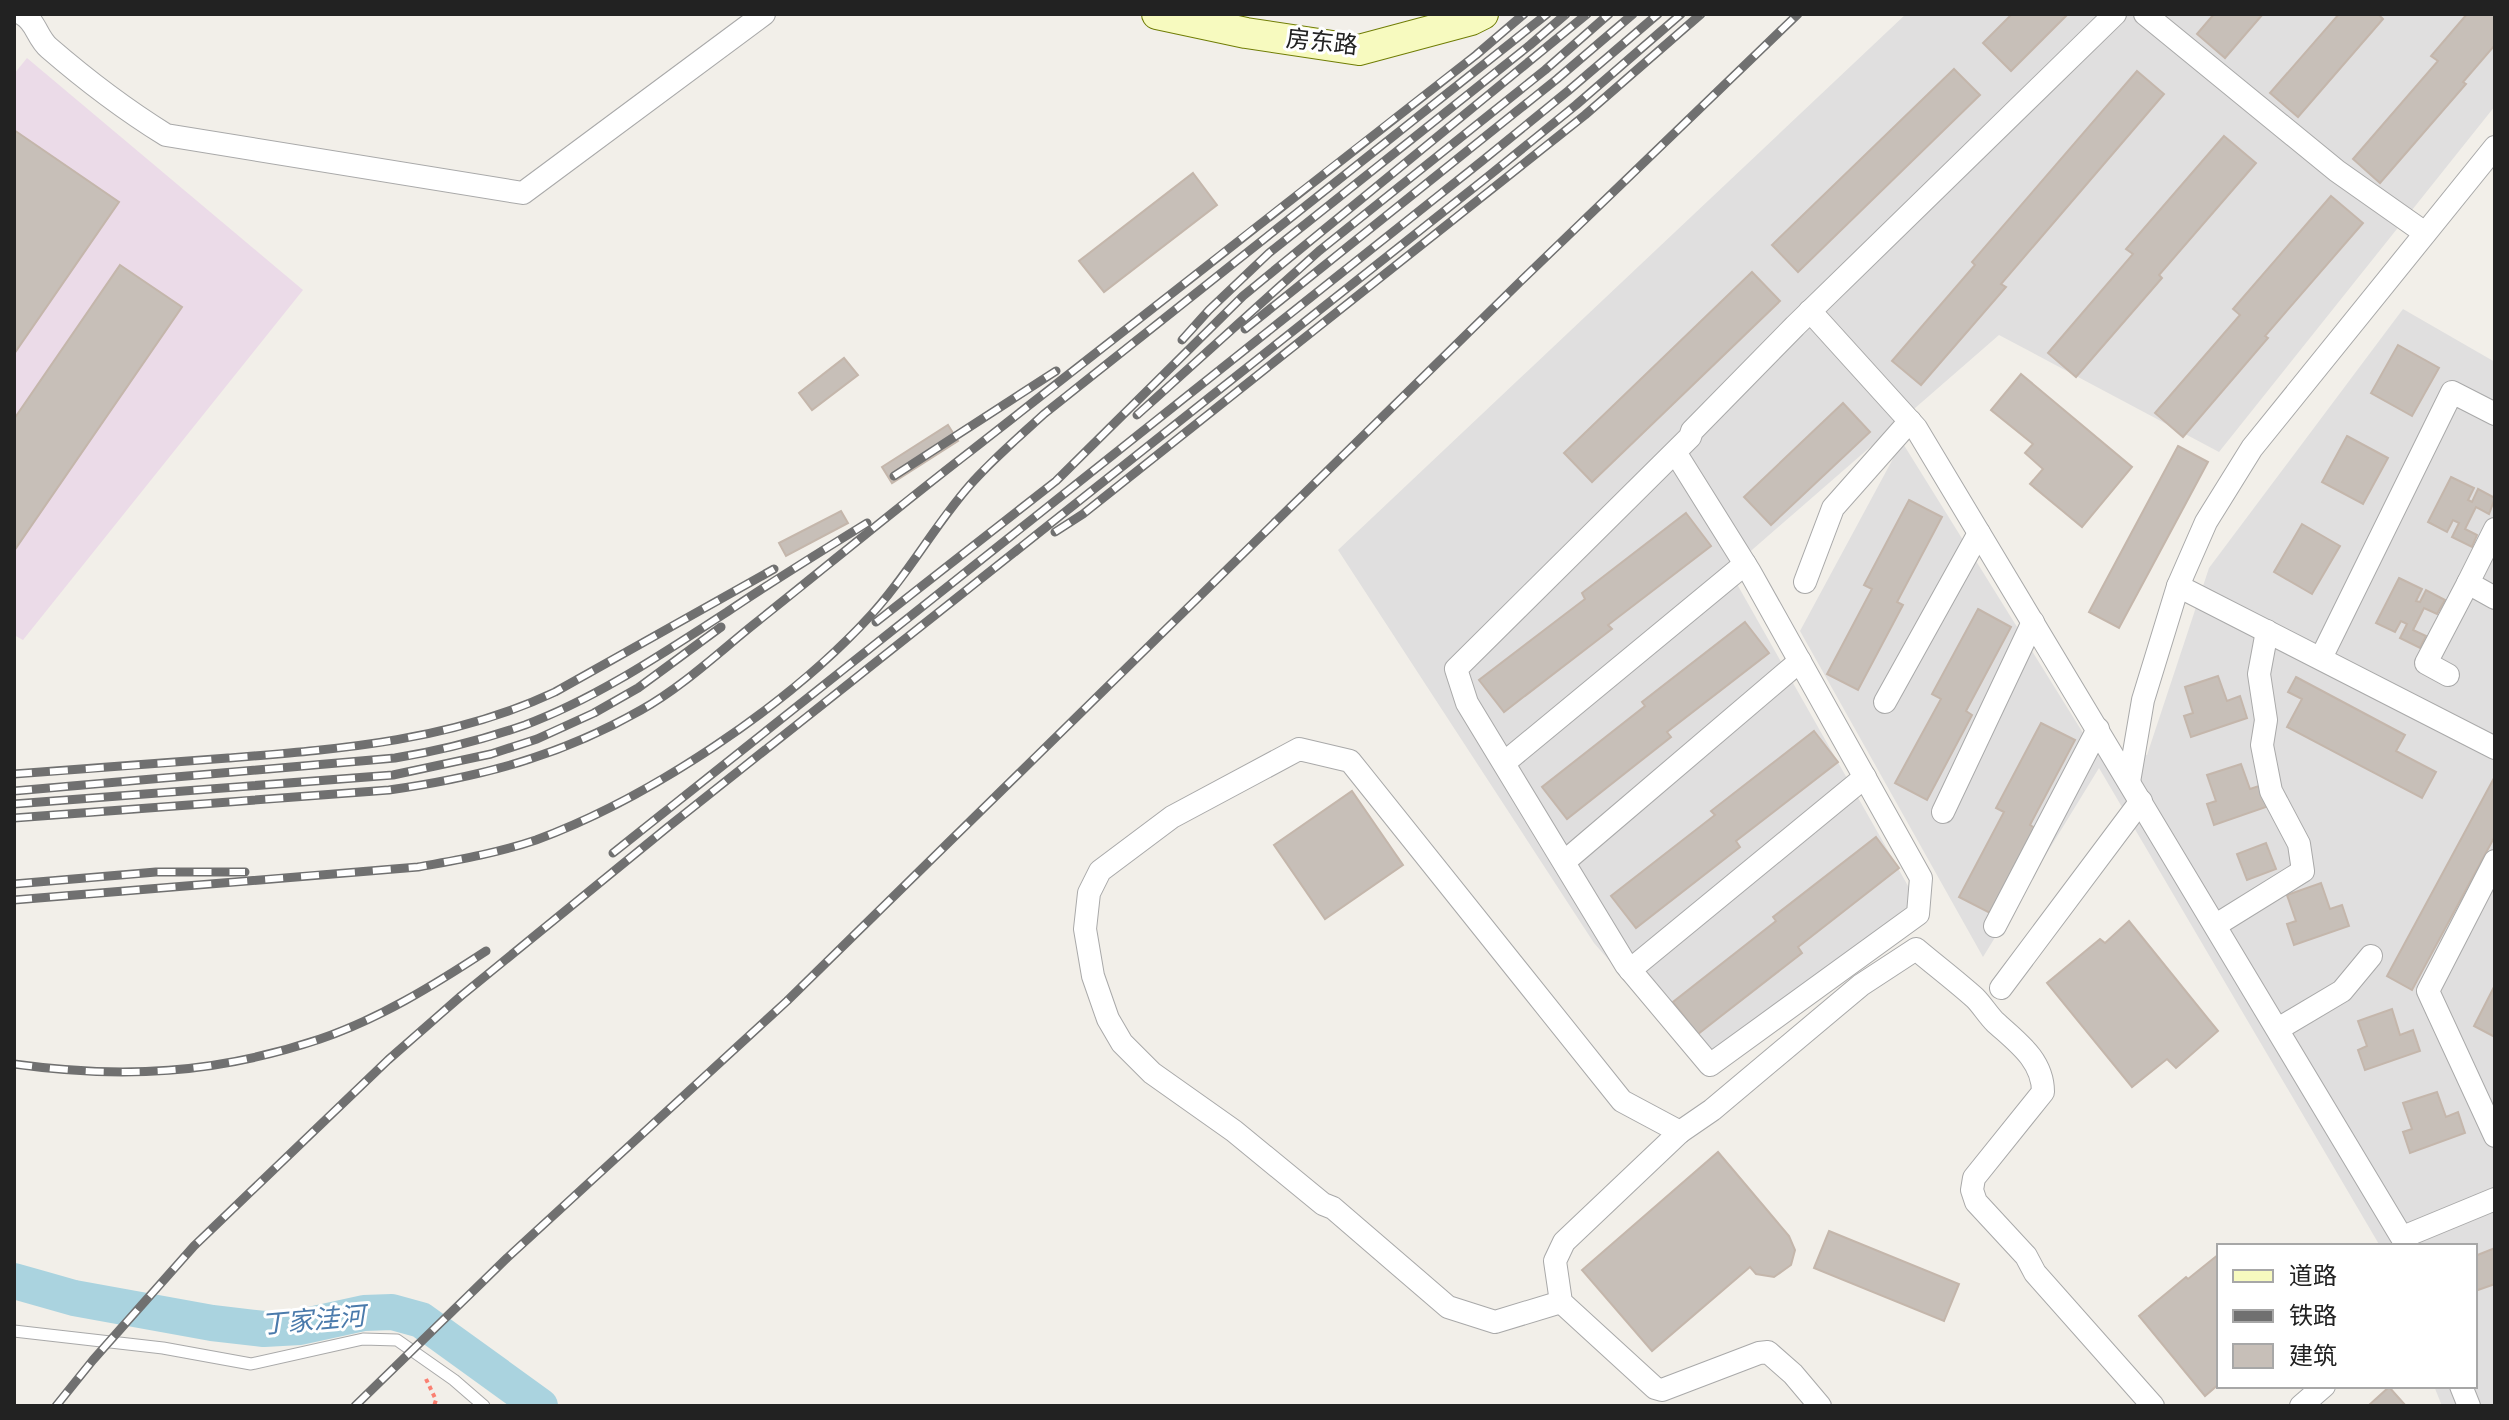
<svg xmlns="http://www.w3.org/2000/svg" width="2509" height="1420" viewBox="0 0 2509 1420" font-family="Overpass,'Noto Sans SC',sans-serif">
<rect width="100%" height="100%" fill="#f2efe9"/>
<g fill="#e0dfdf">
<polygon points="1906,14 2495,14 2495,106 2219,452 1999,335 1729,570 1916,900 1701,1066 1594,943 1338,550"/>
<polygon points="2403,309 2495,362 2495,1406 2442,1406 2434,1386 2475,1386 2475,1246 2380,1246 2099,768 1983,957 1800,631 1902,442 2088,741 2147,755 2209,568"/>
</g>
<polygon fill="#ebdbe8" points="27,58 303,290 23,640 14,635 14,74"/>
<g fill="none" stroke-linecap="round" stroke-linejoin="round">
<polyline stroke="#aad3df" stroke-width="36" points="14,1281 74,1298 212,1323 264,1329 300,1327 364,1313 392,1312 421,1320 540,1406"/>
</g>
<g fill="#c7bfb8" stroke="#c4b6ab" stroke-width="2">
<polygon points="2012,14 2068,14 2011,71 1983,43"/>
<polygon points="2214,14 2263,14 2225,58 2197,34"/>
<polygon points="2339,14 2382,14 2380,16 2383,19 2298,117 2270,93"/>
<polygon points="2467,14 2495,14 2495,45 2463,82 2466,84 2380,183 2353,159 2438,61 2431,56"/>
<polygon points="1954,69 1980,95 1798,272 1772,245"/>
<polygon points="2137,71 2164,94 2001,284 2006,287 1921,385 1892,361 1975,265 1972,262"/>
<polygon points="14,130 119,202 14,354"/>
<polygon points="2224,136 2256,163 2159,275 2162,278 2076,377 2048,353 2133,254 2126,249"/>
<polygon points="1193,173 1217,205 1104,292 1079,261"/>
<polygon points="2331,196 2363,223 2265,336 2268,338 2183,437 2155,413 2240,315 2233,309"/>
<polygon points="120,265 182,307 14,551 14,419"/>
<polygon points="1752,272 1780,301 1592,482 1564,453"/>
<polygon points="2398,345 2439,368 2412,416 2371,393"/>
<polygon points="844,358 858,375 812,410 799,393"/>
<polygon points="2021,374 2132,467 2082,527 2030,484 2043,469 2025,453 2033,444 1991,410"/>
<polygon points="1843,403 1870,432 1771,525 1744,497"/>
<polygon points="948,425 958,441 892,483 882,467"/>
<polygon points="2347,436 2388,458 2363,504 2322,482"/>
<polygon points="2178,446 2208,462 2119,628 2089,612"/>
<polygon points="2451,477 2474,488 2468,500 2472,502 2478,489 2495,498 2489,514 2476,507 2465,529 2477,535 2472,547 2452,537 2459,523 2453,520 2447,532 2428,522"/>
<polygon points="1909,500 1942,517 1897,602 1903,605 1858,690 1827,674 1872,589 1864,585"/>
<polygon points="841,511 848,523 786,556 779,543"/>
<polygon points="1686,513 1711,546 1608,625 1612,629 1504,712 1479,680 1585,599 1582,593"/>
<polygon points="2302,524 2340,546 2312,594 2274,572"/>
<polygon points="2399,578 2422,589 2416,601 2420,602 2426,590 2445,600 2437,614 2424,608 2413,630 2426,636 2420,648 2400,638 2407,624 2401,621 2395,632 2376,623"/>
<polygon points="1978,609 2011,627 1966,711 1972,715 1927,800 1895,783 1941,699 1932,694"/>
<polygon points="1745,622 1769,653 1667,732 1671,737 1567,819 1542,787 1645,706 1642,702"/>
<polygon points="2218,676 2227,701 2240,696 2247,718 2191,737 2184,716 2193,713 2185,687"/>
<polygon points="2296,677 2405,735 2396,751 2436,772 2422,798 2287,727 2302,699 2288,692"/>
<polygon points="2041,723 2075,740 2030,825 2035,828 1990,913 1959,897 2004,812 1996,808"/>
<polygon points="1814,731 1838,762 1736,841 1740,847 1636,928 1611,896 1715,815 1711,811"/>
<polygon points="2241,764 2250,789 2262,785 2269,806 2214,825 2207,804 2216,801 2207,775"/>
<polygon points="2494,778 2495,836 2412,990 2387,976"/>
<polygon points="1352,791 1403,865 1325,919 1274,845"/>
<polygon points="1876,837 1899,868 1798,947 1802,953 1698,1034 1673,1002 1776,921 1773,917"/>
<polygon points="2266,843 2276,869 2247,880 2237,854"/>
<polygon points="2321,883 2330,909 2342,905 2349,926 2294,945 2287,924 2296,921 2287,895"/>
<polygon points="2129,921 2218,1031 2176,1068 2167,1059 2132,1087 2047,983 2100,939 2105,943"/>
<polygon points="2495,985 2495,1037 2474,1026"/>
<polygon points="2392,1009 2400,1035 2413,1030 2420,1051 2365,1070 2358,1050 2367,1046 2358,1021"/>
<polygon points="2437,1092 2446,1117 2458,1112 2465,1133 2410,1153 2403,1132 2412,1129 2403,1103"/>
<polygon points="1718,1152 1789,1236 1795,1250 1791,1265 1774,1277 1756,1274 1750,1267 1652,1351 1582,1270"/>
<polygon points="1829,1231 1959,1284 1944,1321 1814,1268"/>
<polygon points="2495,1248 2495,1284 2475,1291 2475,1256"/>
<polygon points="2219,1254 2219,1384 2205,1396 2139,1316 2186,1277 2188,1279"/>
<polygon points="2389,1387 2406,1406 2368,1406"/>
</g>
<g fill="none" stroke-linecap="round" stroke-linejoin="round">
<defs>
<polyline id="service" points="14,1331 163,1348 251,1364 363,1339 397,1340 454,1380 484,1406"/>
<g id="minor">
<path d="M22 14C36 21 37 38 49 48 86 80 124 109 166 135L523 193 764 14"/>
<polyline points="2145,14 2337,171 2425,233"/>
<polyline points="1810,311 1916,428 2407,1246"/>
<polyline points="1675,452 1750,572 1921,878 1918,914 1710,1065 1626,965 1467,703 1456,669 1690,437 1692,431 1795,326 2115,14"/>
<polyline points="2495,529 2468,583 2495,598"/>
<polyline points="1805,582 1833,508 1910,421"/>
<polyline points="2178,586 2495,748"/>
<polyline points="2321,658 2452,392 2495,414"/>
<polyline points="2448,675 2426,663 2468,583"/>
<polyline points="1885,702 1979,533"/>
<polyline points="1504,763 1745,564"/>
<polyline points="2129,782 2143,700 2178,586 2206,522 2252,448 2495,147"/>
<polyline points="1943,812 2033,622"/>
<polyline points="2495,861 2428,991 2495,1136"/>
<polyline points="1564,862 1800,661"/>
<polyline points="2216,925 2303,871 2299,844 2271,791 2262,745 2266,720 2259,674 2267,631"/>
<polyline points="1995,926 2098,729"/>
<polyline points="1630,970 1865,777"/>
<polyline points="2001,988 2141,801"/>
<polyline points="2278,1029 2342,991 2371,956"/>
<polyline points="2403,1237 2495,1199"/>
<polyline points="1561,1302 1495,1322 1448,1307 1333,1208 1323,1204 1234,1131 1152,1073 1122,1043 1108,1019 1093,976 1085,929 1089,893 1100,871 1172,817 1299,749 1350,761 1622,1101 1680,1132"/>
<polyline points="2461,1386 2469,1406"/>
<path d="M1820 1406 1793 1374 1768 1352 1759 1353 1662 1390 1655 1388 1561 1302 1555 1261 1564 1242 1680 1132 1712 1110 1861 985 1916 949C1935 965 1956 981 1975 998 1982 1005 1988 1015 1995 1022 2017 1042 2043 1060 2043 1092L1974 1178 1972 1190 1976 1202 2026 1256 2035 1273 2153 1406"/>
<polyline points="2301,1406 2324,1386"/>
</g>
<polyline id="secondary" points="1157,14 1246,33 1359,50 1471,20 1483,14"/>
</defs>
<use href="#service" stroke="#a9a9a9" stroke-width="13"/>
<use href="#minor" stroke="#a9a9a9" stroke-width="24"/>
<use href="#secondary" stroke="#707d05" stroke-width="32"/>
<polyline stroke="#fa8072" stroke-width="4" stroke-dasharray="4 4" stroke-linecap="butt" points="426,1379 436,1400 434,1406"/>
<use href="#service" stroke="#fff" stroke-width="11"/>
<use href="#minor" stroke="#fff" stroke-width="22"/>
<use href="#secondary" stroke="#f7fabf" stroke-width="30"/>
<defs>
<g id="rail">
<polyline points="1245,329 1557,79 1633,14"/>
<polyline points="1182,340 1209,310 1269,253 1530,45 1566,14"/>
<polyline points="1137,415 1319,251 1545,70 1609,14"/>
<polyline points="894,476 1056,371"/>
<polyline points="1055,532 1083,514 1585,115 1701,14"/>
<polyline points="876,622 1056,481 1243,296 1587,14"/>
<path d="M14 774C85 769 156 764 228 758 342 749 450 741 555 692L774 569"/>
<path d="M14 791 395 758C439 751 482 740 525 725 597 698 663 653 727 612 773 581 820 552 867 523"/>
<polyline points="14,804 393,775 491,754 537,739 594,713 638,688 721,627"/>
<path d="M14 818 389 790C481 777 560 756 641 710 682 687 717 654 753 625 826 567 898 507 972 450 1140 319 1307 186 1476 55L1524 14"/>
<polyline points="613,853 1482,161 1568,91 1658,14"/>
<polyline points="14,884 156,872 245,872"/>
<path d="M14 900 418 867C457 860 498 853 536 840 650 798 789 705 871 615 908 575 934 526 970 485 993 459 1019 437 1044 414L1547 14"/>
<path d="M14 1064C122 1079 216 1074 320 1039 379 1019 434 985 486 951"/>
<polyline points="56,1406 93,1360 194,1246 388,1060 461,996 668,827 1491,174 1576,105 1681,14"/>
<polyline points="355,1406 507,1258 787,1001 1524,278 1798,14"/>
</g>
</defs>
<use href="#rail" stroke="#707070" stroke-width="9"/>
<use href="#rail" stroke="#fff" stroke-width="6" stroke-dasharray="18" stroke-linecap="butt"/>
</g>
<g text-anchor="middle" stroke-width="6" stroke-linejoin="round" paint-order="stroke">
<g font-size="24" fill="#222" stroke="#fff">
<text transform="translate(1322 42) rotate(6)" y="8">房东路</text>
</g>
<g font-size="26" font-style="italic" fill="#4a7aab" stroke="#fff">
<text transform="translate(313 1320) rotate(-5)" y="9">丁家洼河</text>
</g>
</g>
<rect width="2509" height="1420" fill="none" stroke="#222222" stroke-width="32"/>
<rect x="2217" y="1244" width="260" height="144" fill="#ffffff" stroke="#a7a7a7" stroke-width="2"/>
<rect x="2233" y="1270" width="40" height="12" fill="#f7fabf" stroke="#a7a7a7" stroke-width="2"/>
<text x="2289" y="1284" font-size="24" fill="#222222">道路</text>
<rect x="2233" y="1310" width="40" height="12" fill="#707070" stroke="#a7a7a7" stroke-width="2"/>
<text x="2289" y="1324" font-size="24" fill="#222222">铁路</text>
<rect x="2233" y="1344" width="40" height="24" fill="#c7bfb8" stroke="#a7a7a7" stroke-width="2"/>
<text x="2289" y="1364" font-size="24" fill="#222222">建筑</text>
</svg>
